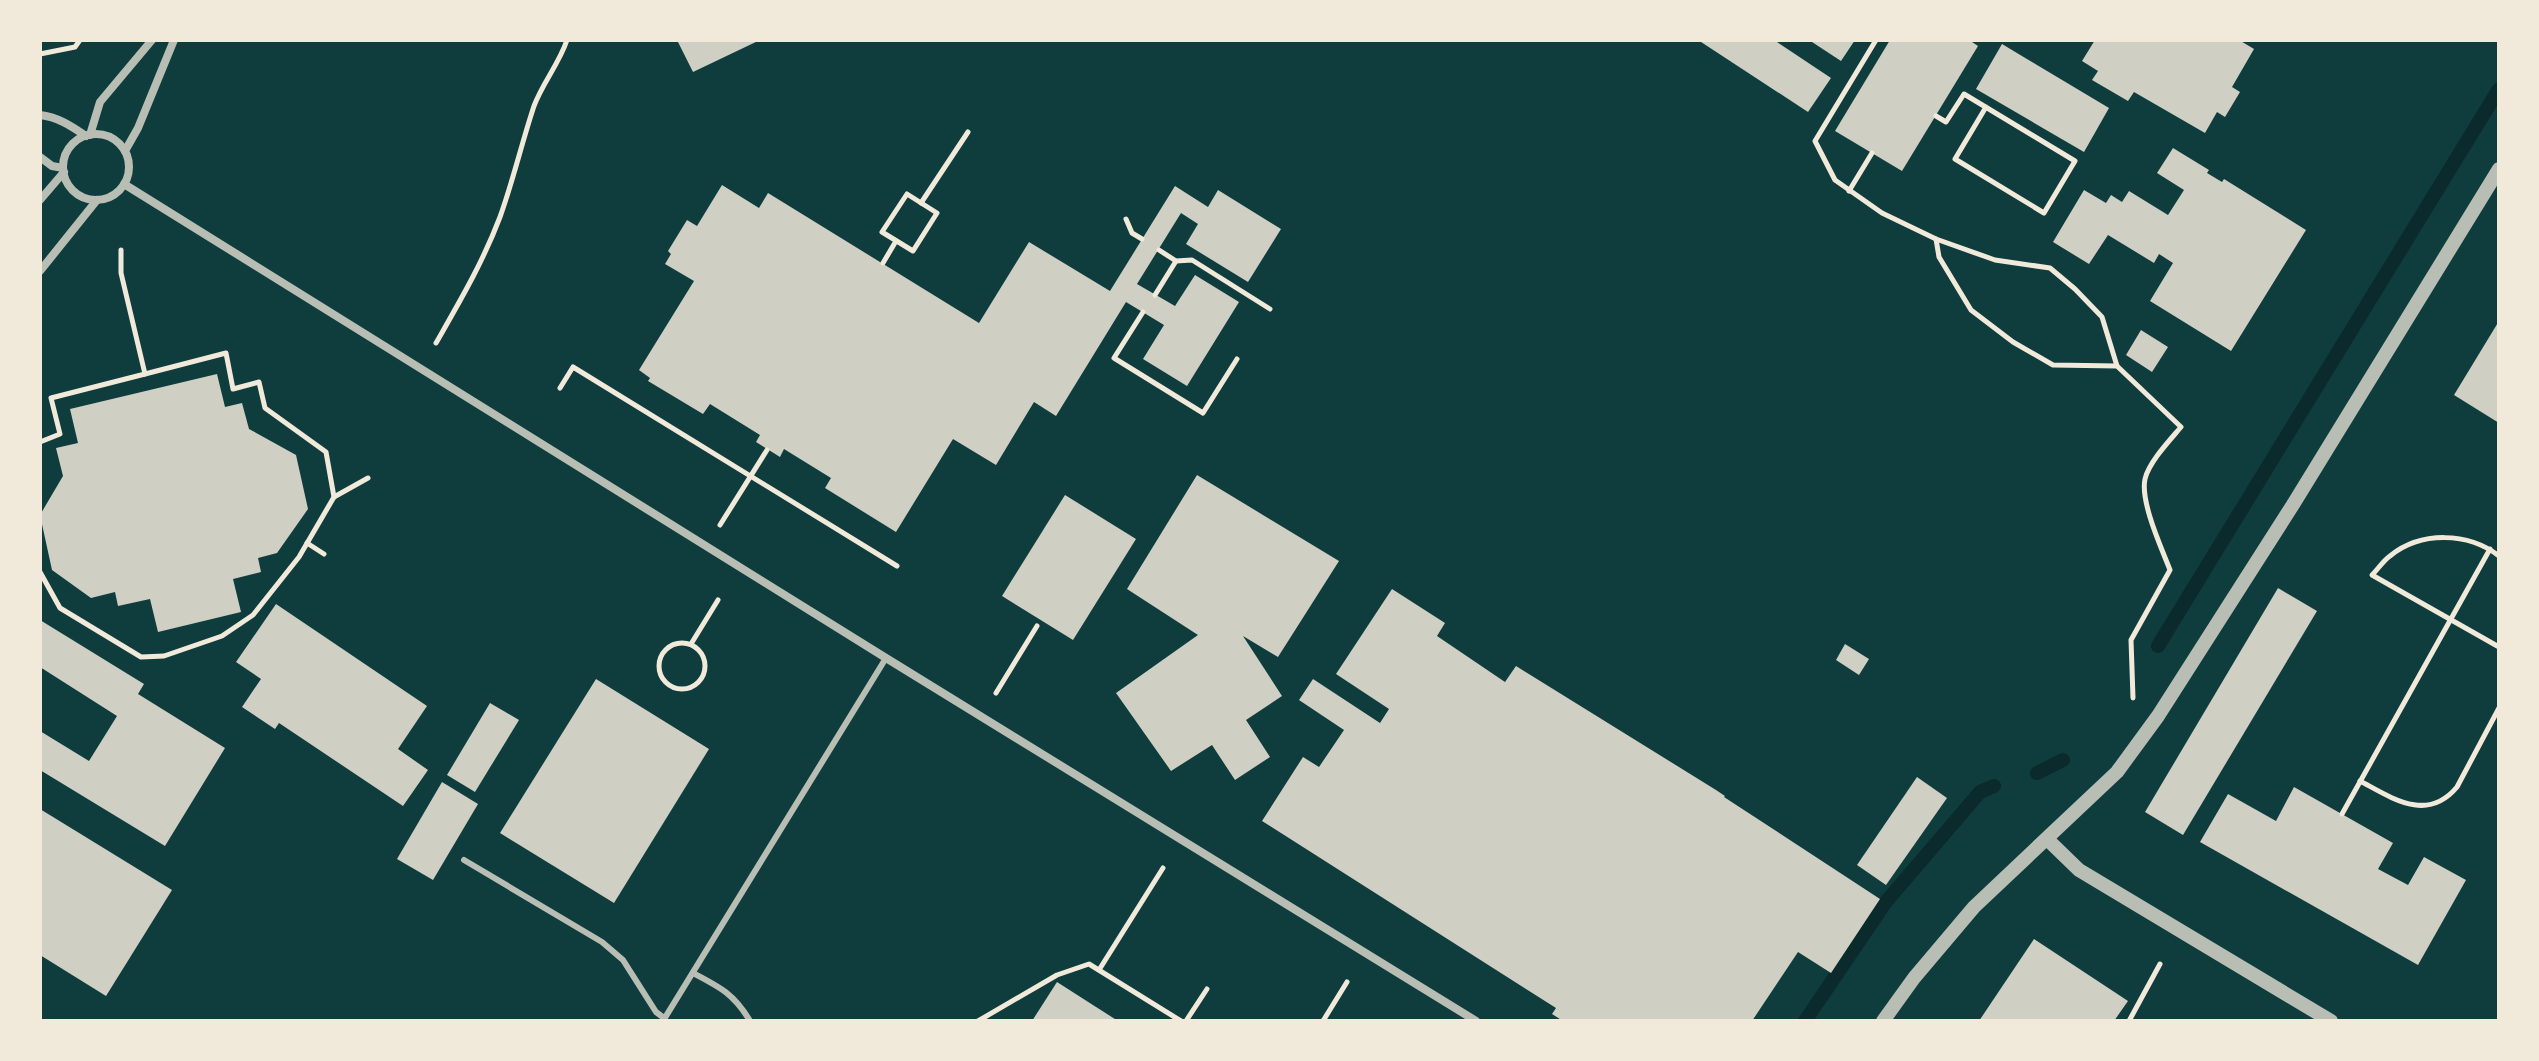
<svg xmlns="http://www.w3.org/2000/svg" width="2539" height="1061" viewBox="0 0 2539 1061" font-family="Quicksand,sans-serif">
<rect width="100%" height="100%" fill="#0f3d3e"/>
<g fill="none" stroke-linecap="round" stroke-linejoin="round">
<g stroke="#0a2a2b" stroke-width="14">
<polyline points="2158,646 2499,89"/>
<polyline points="2037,773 2063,760"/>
<polyline points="1805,1021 1885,903 1980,792 1994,786"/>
</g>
</g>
<g fill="#cfcfc3">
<polygon points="677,40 760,40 693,72"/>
<polygon points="1698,40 1774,40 1831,78 1808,112"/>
<polygon points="1809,40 1855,40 1841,61"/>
<polygon points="1890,40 1969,40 1978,46 1902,171 1835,131"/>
<polygon points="2095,40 2239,40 2254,49 2232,87 2240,92 2225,117 2217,112 2205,133 2134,92 2128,101 2092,80 2098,71 2082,61"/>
<polygon points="2002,44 2109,108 2084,152 1976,89"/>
<polygon points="2173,148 2209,170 2207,173 2222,182 2224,179 2306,230 2231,351 2150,301 2173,263 2159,254 2154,263 2108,235 2089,264 2053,242 2084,190 2106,203 2111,195 2122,202 2129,191 2168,215 2184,190 2157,173"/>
<polygon points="722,185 759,208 768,193 979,323 1029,242 1110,291 1175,186 1208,207 1218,190 1281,229 1248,282 1186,244 1198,224 1181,213 1137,284 1175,306 1195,275 1239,302 1187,386 1143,359 1164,325 1126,302 1056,416 1034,402 996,465 953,439 896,532 825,488 831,478 784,449 780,457 756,442 760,435 710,404 703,414 648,381 650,378 639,370 694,281 665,264 671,254 668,251 687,220 697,226"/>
<polygon points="2499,321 2499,423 2454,395"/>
<polygon points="2141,330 2168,347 2152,372 2126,355"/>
<polygon points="217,374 225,407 242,403 249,429 296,455 308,509 277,553 258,558 261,572 233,579 241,612 158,632 150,599 118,606 115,592 91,598 52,570 40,515 63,476 56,448 78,443 70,409"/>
<polygon points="1197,475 1339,561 1278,657 1243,636 1282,696 1246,720 1270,757 1235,780 1212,745 1171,771 1116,693 1198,635 1127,589"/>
<polygon points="1065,495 1136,539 1073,640 1002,596"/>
<polygon points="2278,588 2317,611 2183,835 2145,812"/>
<polygon points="1392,589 1445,623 1437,636 1505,682 1516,666 1716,790 1725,796 1724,797 1880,899 1831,973 1798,952 1752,1021 1563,1021 1552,1014 1556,1008 1262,821 1303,757 1319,767 1344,730 1299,700 1313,679 1380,723 1389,709 1336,674"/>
<polygon points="276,604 427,706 398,749 428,770 403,806 279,723 275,729 242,707 261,679 236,662"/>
<polygon points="40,620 144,684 138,694 225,748 165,846 40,770 40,731 89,761 117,716 40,667"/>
<polygon points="1845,644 1869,659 1859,675 1836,660"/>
<polygon points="596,679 709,749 614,903 500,833"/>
<polygon points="490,703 519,720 475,792 447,775"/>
<polygon points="1917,777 1947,798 1886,885 1857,865"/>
<polygon points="442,782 478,804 433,880 397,859"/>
<polygon points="2294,787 2393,843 2378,869 2408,885 2424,857 2466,880 2418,965 2200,842 2228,794 2276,821"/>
<polygon points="40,809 172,890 106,996 40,955"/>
<polygon points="2034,939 2128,1001 2114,1021 1979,1021"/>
<polygon points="1057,982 1118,1021 1032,1021"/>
</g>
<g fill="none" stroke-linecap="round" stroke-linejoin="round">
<g stroke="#f1e9da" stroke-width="5">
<path d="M1876 40 1815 141 1835 180 1882 213 1936 239 1939 257 1971 310 2013 342 2053 365 2117 366 2181 427C2170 440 2149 462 2145 479 2140 502 2162 549 2170 570L2131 640 2133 698"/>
<polyline points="40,54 75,47 80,40"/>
<polyline points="1936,116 1946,122 1964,94 2075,161 2044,213 1955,159 1986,107"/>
<polyline points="1849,191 1872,153"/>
<polygon points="907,194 937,213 913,251 882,232"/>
<polyline points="921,203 968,132"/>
<polyline points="1126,219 1132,233 1142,239"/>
<polyline points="1936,239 1995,260 2050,268 2075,289 2102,317 2117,366"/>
<polyline points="1176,261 1192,260 1270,309"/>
<polyline points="883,263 896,241"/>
<polyline points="1155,295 1176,261 1159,250"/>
<polyline points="1143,312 1114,358 1203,413 1237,359"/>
<path d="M436 343C460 301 483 262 500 217 513 181 522 142 534 106 543 82 559 64 567 40"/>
<polyline points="560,388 573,367 897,566"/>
<polyline points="40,442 60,434 51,398 145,374 121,273 121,250"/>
<polyline points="334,497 368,478"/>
<polyline points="720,525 767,450"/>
<polyline points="307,543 324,554"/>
<path d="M2499 556C2468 532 2421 531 2390 556 2383 561 2378 569 2372 575L2499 647"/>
<polyline points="40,572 60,608 141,657 164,656 222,636 253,615 299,557 334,497 326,452 265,408 259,382 233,389 226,353 145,374"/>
<circle cx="682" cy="666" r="23"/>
<polyline points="691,644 718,600"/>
<polyline points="996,693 1037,626"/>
<path d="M2360 781C2392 798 2427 823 2457 787L2499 708"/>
<polyline points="2342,814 2490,549"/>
<polyline points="1099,970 1163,868"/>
<polyline points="978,1021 1057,975 1089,964 1181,1021"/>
<polyline points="1186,1021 1207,989"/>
<polyline points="1323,1021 1347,982"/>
<polyline points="2129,1021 2160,964"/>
</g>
<g stroke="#b8beb3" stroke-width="6">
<polyline points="464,860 602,942 623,960 656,1012 664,1018"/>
<path d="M693 973C720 987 734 994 750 1021"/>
<polyline points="663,1021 886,658"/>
</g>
<g stroke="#b8beb3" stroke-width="8">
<path d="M40 115C58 117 71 126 86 136"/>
<circle cx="96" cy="167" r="33"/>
<polyline points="90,135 100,102 152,40"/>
<polyline points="125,151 138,128 174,40"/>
<polyline points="40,157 52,166 63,168"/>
<polyline points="124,184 886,658 1476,1021"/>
<polyline points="40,200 64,172"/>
<polyline points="40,271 97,200"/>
</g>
<g stroke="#b8beb3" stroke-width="14">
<polyline points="2047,839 2079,870 2331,1021"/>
<polyline points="1883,1021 1914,978 1974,907 2117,772 2158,716 2294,503 2499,169"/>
</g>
</g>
<rect width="2539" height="1061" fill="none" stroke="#f1e9da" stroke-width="84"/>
</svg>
